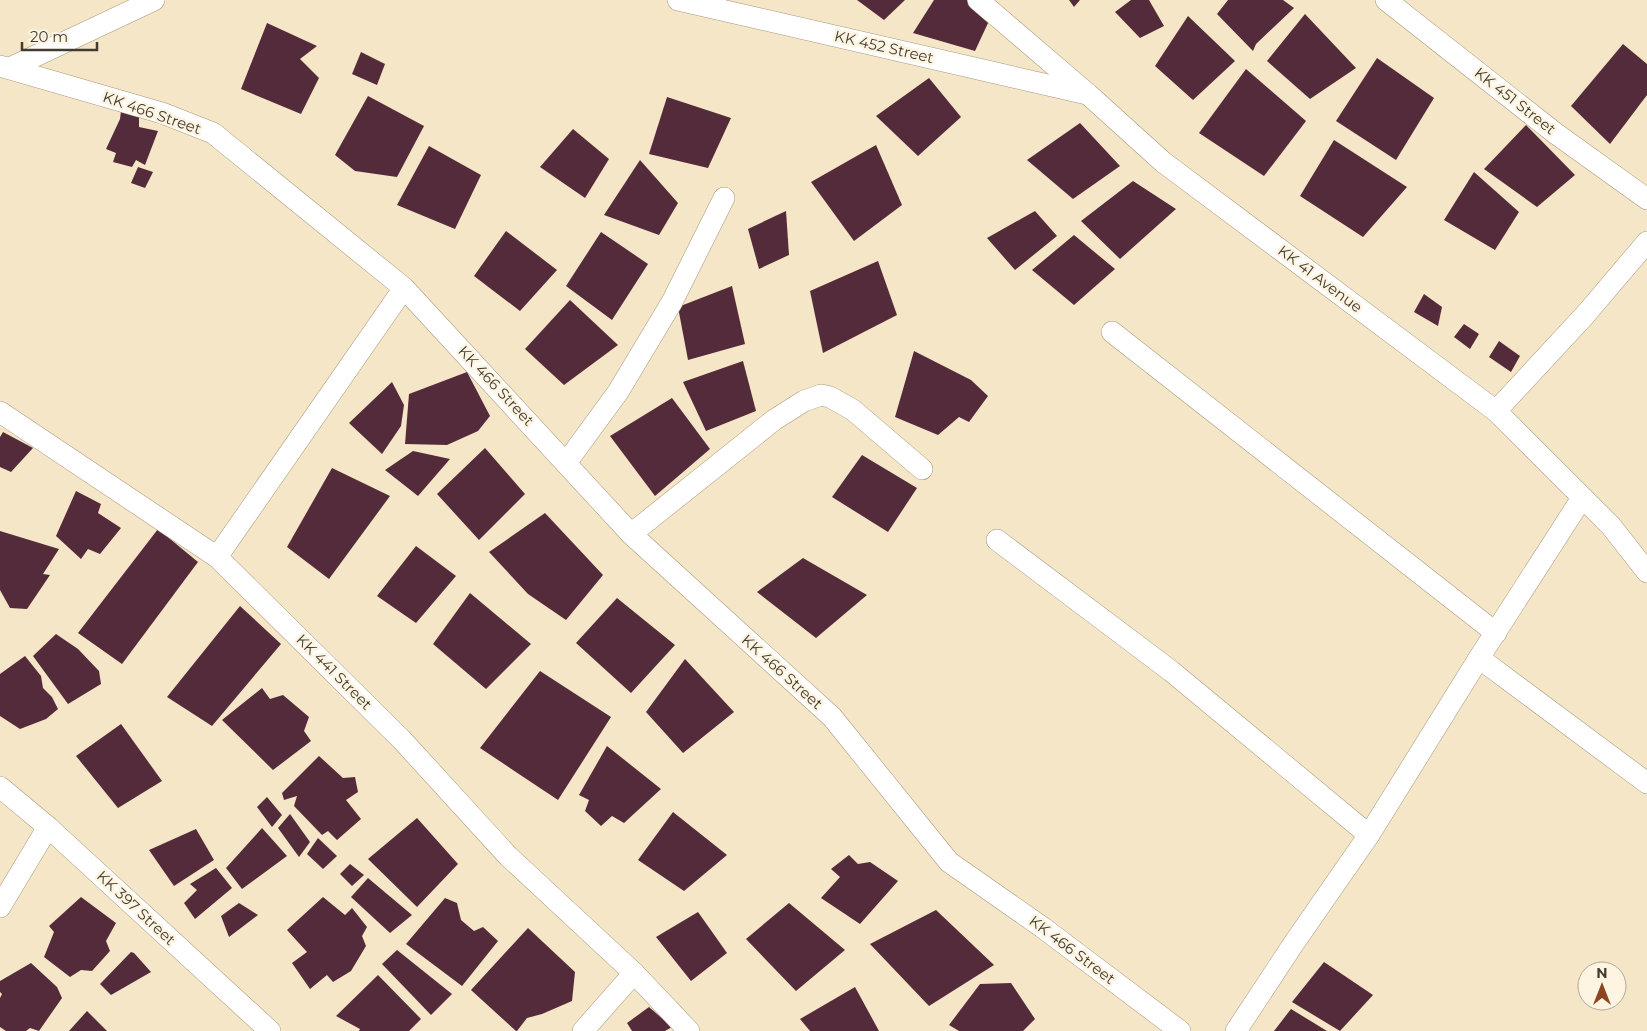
<svg xmlns="http://www.w3.org/2000/svg" width="1647" height="1031" viewBox="0 0 1647 1031" font-family="Montserrat,sans-serif">
<rect width="100%" height="100%" fill="#f5e6c7"/>
<g fill="#542b3b">
<polygon points="857,0 905,0 884,20"/>
<polygon points="934,0 982,0 995,8 975,51 913,33"/>
<polygon points="1069,0 1080,0 1074,7"/>
<polygon points="1131,0 1149,0 1164,26 1140,38 1115,12"/>
<polygon points="1228,0 1283,0 1294,8 1256,44 1253,51 1217,14"/>
<polygon points="1305,14 1356,68 1310,99 1267,61"/>
<polygon points="1188,16 1235,61 1193,100 1155,66"/>
<polygon points="267,23 317,46 300,59 319,78 301,114 241,89"/>
<polygon points="1623,44 1647,64 1647,95 1610,144 1571,106"/>
<polygon points="361,52 385,64 377,85 352,74"/>
<polygon points="1377,58 1434,98 1396,160 1336,121"/>
<polygon points="1246,69 1306,121 1264,176 1199,133"/>
<polygon points="929,78 961,117 918,156 876,116"/>
<polygon points="368,96 424,126 397,177 355,171 335,155"/>
<polygon points="667,97 731,118 708,168 649,154"/>
<polygon points="121,111 139,115 139,127 158,131 145,165 136,160 132,167 113,162 116,153 106,149 120,119"/>
<polygon points="1080,123 1120,166 1073,199 1027,160"/>
<polygon points="1526,125 1575,175 1537,207 1484,169"/>
<polygon points="573,129 609,159 585,198 540,167"/>
<polygon points="1334,140 1407,187 1363,237 1300,196"/>
<polygon points="876,145 902,205 854,241 811,182"/>
<polygon points="429,146 481,175 455,229 397,205"/>
<polygon points="640,160 678,203 659,235 604,215"/>
<polygon points="138,167 153,172 145,188 131,183"/>
<polygon points="1474,172 1519,212 1495,250 1444,220"/>
<polygon points="1133,181 1176,209 1120,259 1081,221"/>
<polygon points="786,211 789,255 759,269 748,229"/>
<polygon points="1035,211 1057,236 1015,270 987,238"/>
<polygon points="506,231 557,270 520,311 474,276"/>
<polygon points="601,232 648,264 612,320 566,286"/>
<polygon points="1074,235 1115,269 1074,305 1032,270"/>
<polygon points="878,261 897,315 823,353 810,291"/>
<polygon points="732,286 745,344 688,360 678,307"/>
<polygon points="1424,294 1442,307 1438,326 1414,312"/>
<polygon points="570,300 618,345 564,385 525,349"/>
<polygon points="1464,324 1479,334 1470,349 1454,337"/>
<polygon points="1499,341 1520,356 1511,372 1489,357"/>
<polygon points="914,351 971,380 988,396 969,422 959,417 938,435 895,417"/>
<polygon points="743,361 756,411 706,431 683,382"/>
<polygon points="467,372 490,416 478,431 447,445 405,444 409,394"/>
<polygon points="392,382 404,405 401,426 382,454 349,423"/>
<polygon points="672,398 710,449 655,496 610,436"/>
<polygon points="3,432 33,448 11,472 0,467 0,437"/>
<polygon points="485,448 525,494 479,540 437,494"/>
<polygon points="413,451 450,459 418,496 385,470"/>
<polygon points="862,455 917,488 888,532 832,497"/>
<polygon points="332,468 390,496 329,579 287,547"/>
<polygon points="76,491 101,504 98,513 121,528 100,554 88,549 81,559 56,536"/>
<polygon points="545,513 603,575 566,620 528,594 489,552"/>
<polygon points="158,529 198,562 122,664 78,633"/>
<polygon points="0,531 59,549 43,574 50,575 27,609 10,608 0,590"/>
<polygon points="416,546 456,576 416,623 377,596"/>
<polygon points="803,558 867,595 816,638 757,592"/>
<polygon points="470,593 531,644 486,689 433,644"/>
<polygon points="617,598 675,645 631,693 576,643"/>
<polygon points="240,606 281,644 212,726 167,697"/>
<polygon points="56,634 78,649 99,671 101,684 68,704 33,656"/>
<polygon points="25,656 41,676 43,688 52,697 58,709 46,719 20,729 0,716 0,674"/>
<polygon points="685,659 734,712 683,753 646,712"/>
<polygon points="540,671 611,717 558,800 480,748"/>
<polygon points="262,688 270,699 283,695 309,717 304,731 311,741 273,770 222,720"/>
<polygon points="121,724 162,781 118,808 76,756"/>
<polygon points="607,746 661,789 624,823 612,816 601,826 585,811 589,800 579,795"/>
<polygon points="319,756 343,778 355,777 358,792 346,800 361,819 337,840 328,831 322,835 294,806 297,796 284,800 282,793"/>
<polygon points="267,797 282,815 272,827 257,807"/>
<polygon points="673,812 727,855 684,891 638,860"/>
<polygon points="290,814 310,842 299,857 278,828"/>
<polygon points="417,818 458,864 417,907 368,859"/>
<polygon points="262,828 287,856 242,889 226,868"/>
<polygon points="196,829 214,860 174,886 149,850"/>
<polygon points="318,838 337,856 323,869 307,854"/>
<polygon points="849,855 858,864 870,862 898,881 860,924 821,898 840,877 831,869"/>
<polygon points="350,864 364,875 352,886 340,874"/>
<polygon points="216,868 232,888 195,919 184,903 197,890 190,884"/>
<polygon points="368,878 412,915 390,933 351,897"/>
<polygon points="81,897 116,923 106,941 110,951 92,971 81,970 70,977 44,957 54,932 49,926"/>
<polygon points="323,897 345,915 352,908 367,927 362,936 366,946 351,971 333,982 327,975 310,989 292,963 307,952 287,930"/>
<polygon points="445,898 457,903 461,920 474,931 483,927 498,941 462,986 406,944"/>
<polygon points="239,903 258,915 229,937 221,916"/>
<polygon points="789,903 845,950 796,991 746,939"/>
<polygon points="936,910 994,965 929,1006 870,944"/>
<polygon points="698,912 727,953 691,981 656,937"/>
<polygon points="528,928 575,972 572,1001 542,1014 527,1018 517,1031 516,1031 471,990"/>
<polygon points="397,950 452,994 431,1015 382,964"/>
<polygon points="131,952 134,953 151,972 111,995 100,984"/>
<polygon points="1324,962 1373,995 1340,1031 1292,1002"/>
<polygon points="31,963 57,987 62,998 39,1031 30,1028 26,1031 6,1031 0,1027 0,998 2,994 0,992 0,981"/>
<polygon points="378,975 421,1019 409,1031 359,1031 360,1029 336,1016"/>
<polygon points="1011,983 1035,1019 1023,1031 959,1031 949,1025 980,984"/>
<polygon points="855,987 879,1031 810,1031 800,1019"/>
<polygon points="649,1007 672,1027 665,1031 632,1031 627,1023"/>
<polygon points="1291,1009 1327,1031 1274,1031"/>
<polygon points="87,1011 107,1031 69,1031"/>
</g>
<g fill="none" stroke-linecap="round" stroke-linejoin="round">
<defs>
<g id="minor">
<polyline points="678,0 1087,94"/>
<polyline points="978,0 1089,95 1163,162 1496,411 1611,526 1647,572"/>
<polyline points="1386,0 1555,133 1647,199"/>
<polyline points="0,66 162,113 213,133 404,288 631,534 832,717 949,862 1042,927 1180,1031"/>
<polyline points="10,68 154,0"/>
<polyline points="1112,332 1496,633"/>
<polyline points="1496,411 1585,315 1647,242"/>
<polyline points="0,412 217,557 402,740 508,856 634,973 689,1031"/>
<polyline points="566,463 618,392 672,302 724,198"/>
<polyline points="631,534 774,420 804,401 821,395 830,397 853,410 922,469"/>
<polyline points="997,540 1171,671 1369,835"/>
<polyline points="217,557 404,288"/>
<polyline points="1479,658 1647,783"/>
<polyline points="0,787 48,827 270,1031"/>
<polyline points="0,907 48,827"/>
<polyline points="583,1031 634,973"/>
<polyline points="1236,1031 1294,943 1369,835 1479,658 1582,498"/>
</g>
</defs>
<use href="#minor" stroke="#a6987b" stroke-width="22"/>
<use href="#minor" stroke="#fff" stroke-width="21"/>
</g>
<g text-anchor="middle" stroke-width="5" stroke-linejoin="round" paint-order="stroke">
<g font-size="15" fill="#423c30" stroke="#fdf4e2">
<text transform="translate(884 47) rotate(13)" y="5">KK 452 Street</text>
<text transform="translate(1515 101) rotate(38)" y="5">KK 451 Street</text>
<text transform="translate(152 113) rotate(19)" y="5">KK 466 Street</text>
<text transform="translate(1320 279) rotate(37)" y="5">KK 41 Avenue</text>
<text transform="translate(496 386) rotate(47)" y="5">KK 466 Street</text>
<text transform="translate(334 672) rotate(45)" y="5">KK 441 Street</text>
<text transform="translate(782 672) rotate(42)" y="5">KK 466 Street</text>
<text transform="translate(136 908) rotate(43)" y="5">KK 397 Street</text>
<text transform="translate(1072 950) rotate(37)" y="5">KK 466 Street</text>
</g>
</g>
<g transform="translate(1602 986)"><circle r="24" fill="#fdf4e2" stroke="#b2aa9b"/>
<path d="M0-4L9 19L0 12L-9 19Z" fill="#8b4520"/>
<text y="-8" font-size="14" font-weight="bold" text-anchor="middle" fill="#423c30">N</text>
</g>
<path d="M22 42v8h75v-8" fill="none" stroke="#423c30" stroke-width="2.5"/>
<text x="30" y="42" font-size="15" fill="#423c30" stroke="#fdf4e2" stroke-width="4" paint-order="stroke">20 m</text>
</svg>
